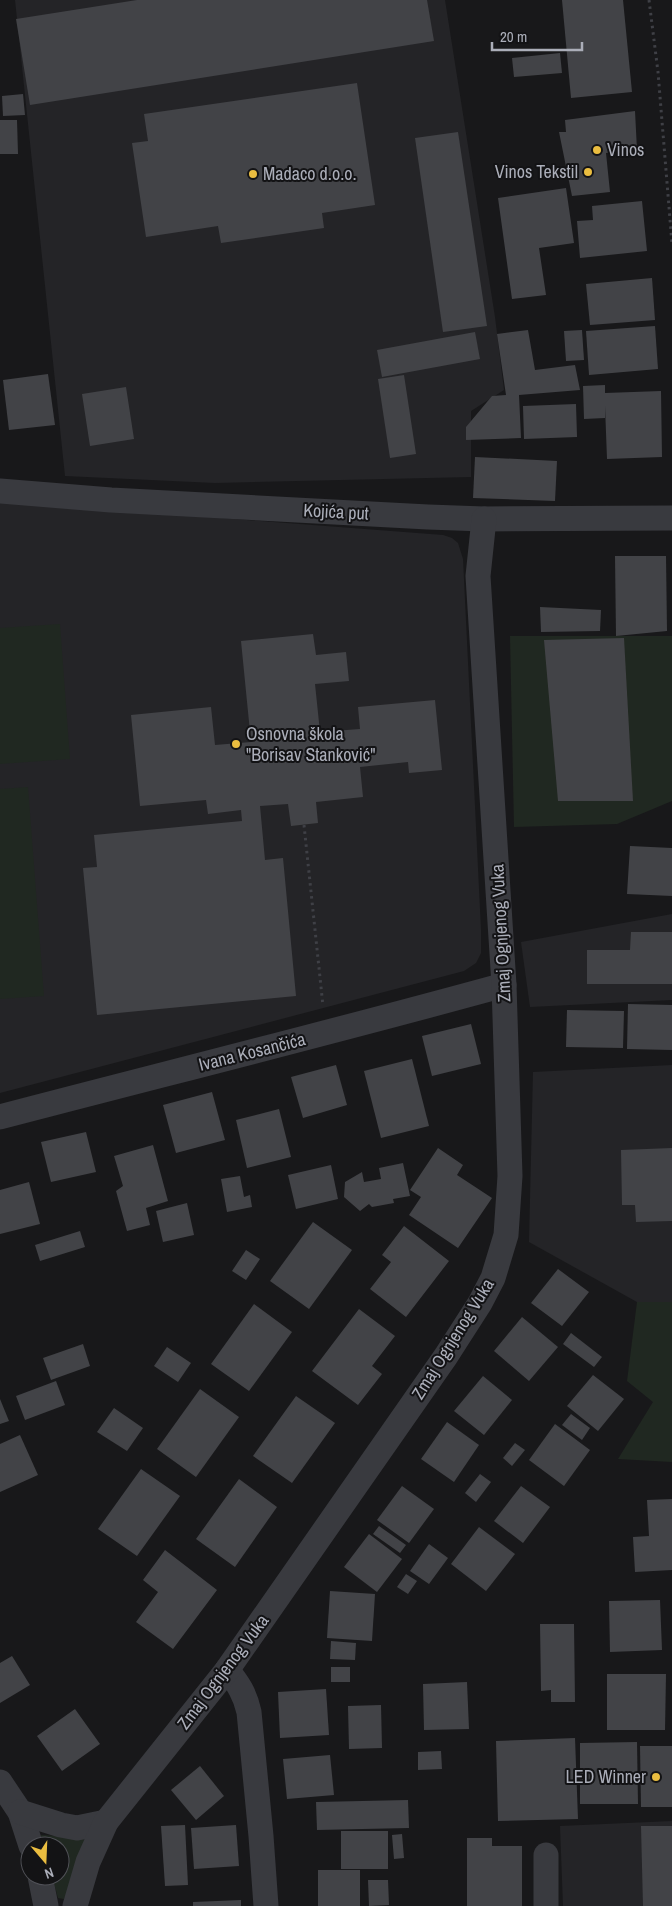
<svg xmlns="http://www.w3.org/2000/svg" width="672" height="1906" viewBox="0 0 672 1906" font-family="'Archivo Narrow',sans-serif">
<rect width="100%" height="100%" fill="#18181a"/>
<g fill="#242427">
<polygon points="15,0 445,0 495,317 504,390 471,411 471,477 215,483 65,476"/>
<polygon points="0,501 443,535 452,538 458,543 463,559 481,930 481,953 476,963 464,971 0,1093"/>
<polygon points="672,914 672,1000 530,1007 521,942"/>
<polygon points="672,1065 672,1302 637,1302 529,1242 533,1072"/>
<polygon points="672,1821 672,1906 563,1906 560,1826"/>
</g>
<g fill="#202821">
<polygon points="60,624 70,759 0,764 0,628"/>
<polygon points="510,636 672,636 672,801 617,824 514,827"/>
<polygon points="28,787 44,996 0,999 0,789"/>
<polygon points="637,1302 672,1302 672,1462 618,1459 653,1402 627,1381"/>
<polygon points="41,1835 84,1837 87,1845 64,1899 58,1898 52,1876 60,1876 60,1846 43,1846"/>
</g>
<g fill="#424347">
<polygon points="137,0 427,0 434,41 30,105 16,19"/>
<polygon points="562,0 623,0 632,92 571,98"/>
<polygon points="560,53 562,73 514,77 512,58"/>
<polygon points="357,83 375,205 322,213 324,228 221,243 218,226 146,237 132,143 148,141 144,114"/>
<polygon points="23,94 25,115 3,116 2,96"/>
<polygon points="635,111 637,150 606,153 610,192 572,196 559,132 566,132 565,120"/>
<polygon points="0,120 17,120 18,154 0,154"/>
<polygon points="458,132 487,326 443,332 415,138"/>
<polygon points="566,188 574,243 539,248 546,295 512,299 498,198"/>
<polygon points="642,201 647,251 580,258 577,221 593,220 592,206"/>
<polygon points="652,278 655,320 590,325 586,284"/>
<polygon points="655,326 658,369 589,375 586,331"/>
<polygon points="528,330 535,370 575,365 580,390 519,395 521,438 466,440 466,427 492,396 506,395 497,334"/>
<polygon points="582,330 584,360 566,361 564,331"/>
<polygon points="475,332 480,359 382,377 377,350"/>
<polygon points="48,374 55,425 9,430 3,380"/>
<polygon points="404,375 416,454 390,458 378,379"/>
<polygon points="605,385 605,393 661,391 662,457 607,459 605,406 605,418 584,419 583,386"/>
<polygon points="126,387 134,439 90,446 82,394"/>
<polygon points="576,404 577,437 524,439 523,406"/>
<polygon points="475,457 557,461 555,501 473,498"/>
<polygon points="615,556 666,556 667,631 616,636"/>
<polygon points="540,607 601,610 600,631 541,632"/>
<polygon points="313,634 316,655 346,652 349,681 315,684 320,732 360,729 358,707 435,700 442,770 409,773 408,762 360,767 363,797 316,802 318,823 291,826 288,804 260,806 265,860 283,858 296,996 97,1015 83,868 97,867 94,835 242,821 241,810 208,814 206,800 140,806 131,715 211,707 215,745 251,742 241,641"/>
<polygon points="624,638 633,801 558,801 544,640"/>
<polygon points="630,846 672,848 672,896 627,894"/>
<polygon points="631,932 672,932 672,984 587,984 587,950 630,950"/>
<polygon points="628,1004 672,1005 672,1050 627,1049"/>
<polygon points="567,1010 624,1011 623,1048 566,1047"/>
<polygon points="471,1024 481,1064 432,1076 422,1036"/>
<polygon points="412,1059 429,1126 381,1138 364,1071"/>
<polygon points="336,1065 347,1105 303,1118 291,1077"/>
<polygon points="212,1092 225,1140 176,1153 163,1105"/>
<polygon points="279,1109 291,1157 247,1168 236,1120"/>
<polygon points="86,1132 96,1172 51,1182 41,1142"/>
<polygon points="153,1145 168,1201 146,1208 150,1225 127,1231 116,1191 123,1186 114,1156"/>
<polygon points="438,1148 463,1165 457,1175 492,1198 458,1248 409,1215 421,1197 410,1190"/>
<polygon points="672,1148 672,1221 636,1222 635,1205 622,1205 621,1150"/>
<polygon points="403,1163 410,1196 393,1199 394,1203 372,1207 369,1204 360,1211 344,1197 345,1182 362,1172 364,1182 381,1179 379,1168"/>
<polygon points="331,1165 338,1199 296,1209 288,1175"/>
<polygon points="240,1176 244,1197 250,1195 252,1207 227,1212 221,1179"/>
<polygon points="29,1182 40,1224 0,1234 0,1190"/>
<polygon points="187,1203 194,1235 163,1242 156,1211"/>
<polygon points="313,1222 352,1250 309,1309 270,1281"/>
<polygon points="404,1226 449,1261 406,1317 370,1289 391,1262 382,1255"/>
<polygon points="80,1231 85,1247 40,1261 35,1245"/>
<polygon points="246,1250 260,1259 246,1280 232,1271"/>
<polygon points="558,1269 589,1292 562,1326 531,1303"/>
<polygon points="254,1304 292,1332 249,1391 211,1364"/>
<polygon points="359,1309 395,1336 372,1366 382,1374 358,1405 312,1371"/>
<polygon points="522,1317 558,1347 529,1381 494,1351"/>
<polygon points="571,1333 602,1357 594,1367 563,1344"/>
<polygon points="83,1344 90,1366 51,1380 43,1358"/>
<polygon points="167,1347 191,1363 178,1382 154,1366"/>
<polygon points="593,1375 624,1399 598,1431 567,1406"/>
<polygon points="483,1376 512,1400 484,1435 454,1411"/>
<polygon points="56,1381 65,1405 25,1420 16,1396"/>
<polygon points="200,1389 239,1417 196,1477 157,1449"/>
<polygon points="296,1396 335,1423 292,1483 253,1456"/>
<polygon points="0,1399 9,1421 0,1424"/>
<polygon points="114,1408 143,1428 127,1451 97,1432"/>
<polygon points="571,1414 590,1428 582,1440 562,1425"/>
<polygon points="447,1422 479,1445 454,1482 421,1459"/>
<polygon points="555,1424 590,1450 564,1486 529,1460"/>
<polygon points="20,1435 38,1475 0,1492 0,1444"/>
<polygon points="515,1443 525,1450 512,1466 503,1458"/>
<polygon points="141,1469 180,1496 137,1556 98,1529"/>
<polygon points="480,1474 491,1482 476,1502 465,1493"/>
<polygon points="239,1479 277,1507 235,1567 196,1539"/>
<polygon points="402,1486 434,1509 409,1543 377,1520"/>
<polygon points="521,1486 550,1507 523,1543 494,1521"/>
<polygon points="672,1499 672,1570 635,1572 633,1537 649,1536 647,1500"/>
<polygon points="379,1526 406,1545 400,1553 373,1534"/>
<polygon points="479,1527 515,1554 486,1591 451,1564"/>
<polygon points="369,1534 402,1559 377,1592 344,1567"/>
<polygon points="429,1544 448,1558 429,1584 410,1571"/>
<polygon points="165,1550 217,1590 173,1649 136,1622 158,1592 143,1580"/>
<polygon points="406,1574 417,1581 408,1594 397,1587"/>
<polygon points="330,1591 375,1594 372,1641 327,1638"/>
<polygon points="660,1600 662,1650 610,1652 609,1601"/>
<polygon points="540,1624 574,1624 575,1702 551,1702 551,1690 541,1691"/>
<polygon points="331,1641 356,1643 355,1660 330,1659"/>
<polygon points="12,1656 30,1685 0,1703 0,1663"/>
<rect x="331" y="1667" width="19" height="15"/>
<polygon points="607,1674 666,1674 665,1730 607,1730"/>
<polygon points="467,1682 469,1729 424,1730 423,1684"/>
<polygon points="326,1689 329,1735 280,1738 278,1692"/>
<polygon points="381,1705 382,1748 349,1749 348,1706"/>
<polygon points="75,1709 100,1744 62,1771 37,1736"/>
<polygon points="575,1738 578,1819 498,1821 496,1741"/>
<polygon points="637,1742 638,1804 580,1804 580,1743"/>
<polygon points="640,1746 672,1746 672,1807 641,1807"/>
<polygon points="441,1751 442,1769 418,1770 418,1752"/>
<polygon points="330,1755 334,1795 287,1799 283,1759"/>
<polygon points="200,1766 224,1796 196,1820 171,1790"/>
<polygon points="408,1800 409,1828 317,1830 316,1802"/>
<polygon points="185,1825 188,1885 165,1886 161,1826"/>
<polygon points="236,1825 239,1866 194,1869 191,1828"/>
<polygon points="641,1826 672,1826 672,1906 643,1906"/>
<rect x="341" y="1831" width="47" height="38"/>
<polygon points="402,1834 404,1858 394,1859 392,1835"/>
<polygon points="467,1838 492,1838 492,1846 522,1846 522,1906 467,1906"/>
<rect x="318" y="1870" width="42" height="36"/>
<polygon points="368,1880 388,1880 389,1905 369,1906"/>
<polygon points="241,1900 241,1906 193,1906 193,1902"/>
</g>
<g fill="none" stroke-linecap="round" stroke-linejoin="round">
<g stroke="#3f4046" stroke-width="3" stroke-dasharray="2.5 4" stroke-linecap="butt">
<polyline points="649,0 658,72 672,244"/>
<polyline points="304,825 323,1006"/>
</g>
<g stroke="#393a3f" stroke-width="25">
<polyline points="0,491 111,500 428,517 484,519 672,518"/>
<path d="M0 1117C168 1073 337 1031 504 985"/>
<path d="M227 1670C238 1683 245 1694 249 1712L261 1836 266 1906"/>
<polyline points="0,1782 20,1812 31,1846"/>
<polyline points="20,1812 61,1825 77,1828 106,1822"/>
<polyline points="546,1855 546,1906"/>
<polyline points="40,1876 46,1906"/>
<polyline points="75,1906 88,1862 106,1822 227,1670 446,1356 480,1303 493,1278 506,1235 510,1176 504,985 478,576 484,519"/>
</g>
</g>
<g fill="#eabd40" stroke="#131315" stroke-width="2">
<circle cx="597" cy="150" r="5"/>
<circle cx="588" cy="172" r="5"/>
<circle cx="253" cy="174" r="5"/>
<circle cx="236" cy="744" r="5"/>
<circle cx="656" cy="1777" r="5"/>
</g>
<g text-anchor="middle" stroke-width="4" stroke-linejoin="round" paint-order="stroke">
<g font-size="18" fill="#abaeb9" stroke="#131315" text-anchor="start">
<text x="607" y="156">Vinos</text>
<text x="578" y="178" text-anchor="end">Vinos Tekstil</text>
<text x="263" y="180">Madaco d.o.o.</text>
<text x="246" y="740">Osnovna škola<tspan x="246" dy="21">"Borisav Stanković"</tspan></text>
<text x="646" y="1783" text-anchor="end">LED Winner</text>
</g>
<g font-size="18" fill="#abaeb9" stroke="#131315">
<text transform="translate(336 512) rotate(3)" y="6">Kojića put</text>
<text transform="translate(501 933) rotate(-93)" y="6">Zmaj Ognjenog Vuka</text>
<text transform="translate(252 1052) rotate(-14)" y="6">Ivana Kosančića</text>
<text transform="translate(453 1339) rotate(-58)" y="6">Zmaj Ognjenog Vuka</text>
<text transform="translate(223 1672) rotate(-53)" y="6">Zmaj Ognjenog Vuka</text>
</g>
</g>
<g transform="translate(45 1861) rotate(161)"><circle r="24" fill="#131315" stroke="#505157"/>
<path d="M0-4L9 19L0 12L-9 19Z" fill="#eabd40"/>
<text y="-8" font-size="14" font-weight="bold" text-anchor="middle" fill="#abaeb9">N</text>
</g>
<path d="M492 42v8h90v-8" fill="none" stroke="#abaeb9" stroke-width="2.5"/>
<text x="500" y="42" font-size="15" fill="#abaeb9" stroke="#131315" stroke-width="4" paint-order="stroke">20 m</text>
</svg>
